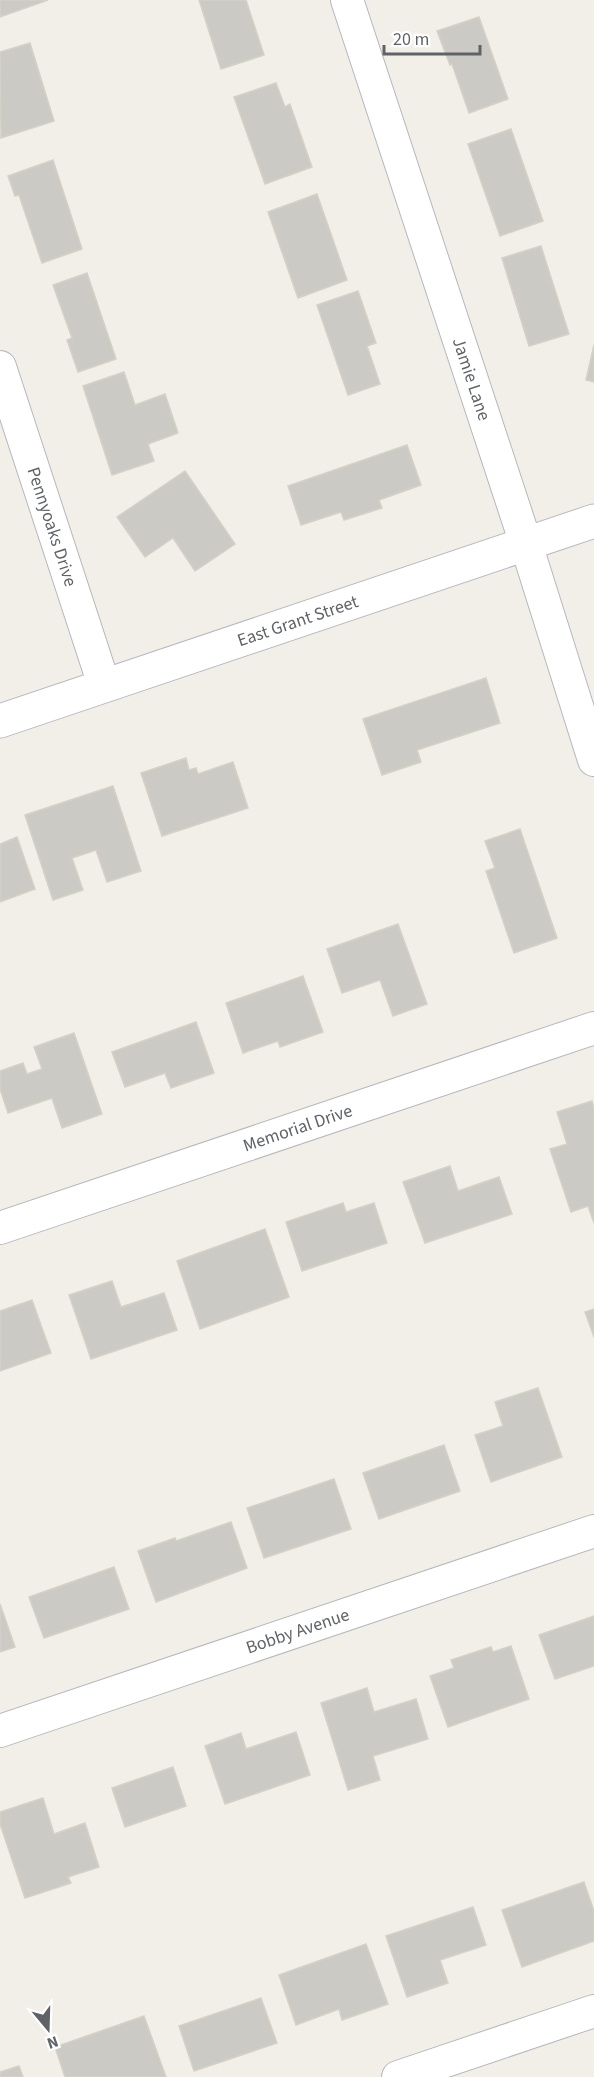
<svg xmlns="http://www.w3.org/2000/svg" width="594" height="2077" viewBox="0 0 594 2077" font-family="'Source Sans 3',sans-serif">
<rect width="100%" height="100%" fill="#f1efe8"/>
<g fill="#cccac5" stroke="#d6d1c6" stroke-width="1.5">
<polygon points="0,0 48,0 0,17"/>
<polygon points="199,0 246,0 264,55 221,69"/>
<polygon points="479,17 508,99 469,113 452,64 450,65 437,31"/>
<polygon points="30,43 54,121 1,138 0,52"/>
<polygon points="276,83 285,107 290,104 312,167 265,184 234,97"/>
<polygon points="511,129 543,221 500,236 468,144"/>
<polygon points="53,160 82,249 42,263 19,195 15,196 8,176"/>
<polygon points="317,194 347,280 298,298 268,212"/>
<polygon points="541,246 569,334 529,346 502,258"/>
<polygon points="87,273 116,359 78,372 67,340 72,338 53,285"/>
<polygon points="358,291 376,343 367,346 380,384 348,395 317,305"/>
<polygon points="594,345 594,382 586,380"/>
<polygon points="124,372 135,405 165,394 178,433 148,444 154,461 112,475 83,386"/>
<polygon points="407,445 421,485 379,500 382,508 344,520 341,512 301,525 288,486"/>
<polygon points="185,471 235,544 195,571 173,538 145,557 117,517"/>
<polygon points="486,678 500,723 417,750 421,762 382,775 363,719"/>
<polygon points="186,758 189,770 196,768 198,774 233,762 248,808 162,836 141,773"/>
<polygon points="113,786 141,871 107,882 96,850 72,858 83,890 53,900 25,815"/>
<polygon points="520,829 557,938 514,953 486,871 495,868 485,841"/>
<polygon points="17,837 35,889 0,902 0,844"/>
<polygon points="398,924 427,1004 393,1016 380,980 342,993 327,949"/>
<polygon points="303,976 323,1032 280,1047 278,1041 243,1053 226,1003"/>
<polygon points="196,1022 214,1073 171,1088 165,1073 125,1087 112,1052"/>
<polygon points="74,1033 102,1114 62,1128 52,1098 8,1113 0,1089 0,1071 23,1063 27,1074 42,1069 34,1047"/>
<polygon points="592,1101 594,1108 594,1223 588,1206 571,1212 550,1149 567,1144 557,1112"/>
<polygon points="450,1166 458,1191 499,1177 512,1214 425,1243 403,1182"/>
<polygon points="343,1203 346,1212 374,1203 387,1243 302,1271 286,1222"/>
<polygon points="265,1229 289,1297 200,1329 177,1261"/>
<polygon points="112,1281 121,1307 164,1293 177,1330 91,1359 69,1295"/>
<polygon points="32,1300 51,1353 0,1371 0,1311"/>
<polygon points="594,1309 594,1337 585,1312"/>
<polygon points="538,1388 562,1457 491,1482 475,1435 503,1426 495,1402"/>
<polygon points="444,1445 460,1491 379,1519 363,1473"/>
<polygon points="334,1479 351,1529 264,1558 247,1508"/>
<polygon points="231,1522 247,1568 156,1602 138,1551 175,1538 176,1541"/>
<polygon points="114,1567 129,1609 44,1638 29,1597"/>
<polygon points="0,1604 15,1647 0,1652"/>
<polygon points="594,1616 594,1666 555,1679 539,1635"/>
<polygon points="511,1646 529,1699 448,1727 430,1676 454,1668 451,1660 491,1647 493,1652"/>
<polygon points="367,1688 374,1712 416,1699 428,1739 373,1756 380,1780 348,1790 321,1703"/>
<polygon points="296,1732 310,1775 225,1804 205,1746 241,1733 246,1749"/>
<polygon points="173,1767 186,1806 125,1827 112,1788"/>
<polygon points="43,1798 54,1834 85,1823 99,1867 68,1877 71,1883 25,1898 0,1824 0,1812"/>
<polygon points="584,1882 594,1911 594,1941 522,1967 502,1910"/>
<polygon points="473,1907 486,1945 440,1960 448,1983 407,1997 386,1936"/>
<polygon points="366,1944 388,2004 342,2020 339,2009 296,2025 279,1975"/>
<polygon points="261,1998 277,2043 194,2071 179,2026"/>
<polygon points="144,2016 166,2077 65,2077 55,2047"/>
<polygon points="19,2066 23,2077 0,2077 0,2072"/>
</g>
<g fill="none" stroke-linecap="round" stroke-linejoin="round">
<defs>
<g id="street">
<path id="s1" d="M347 0 526 544 594 760"/>
<path id="s2" d="M0 367 104 685"/>
<path id="s3" d="M0 1228 594 1028"/>
<path id="s4" d="M0 1731 594 1531"/>
<polyline points="398,2077 594,2011"/>
</g>
<g id="secondary">
<path id="s5" d="M0 721 594 521"/>
</g>
</defs>
<use href="#street" stroke="#b5b8bc" stroke-width="34"/>
<use href="#secondary" stroke="#b6babf" stroke-width="35"/>
<use href="#street" stroke="#fff" stroke-width="32"/>
<use href="#secondary" stroke="#fff" stroke-width="33"/>
</g>
<g text-anchor="middle" stroke-width="6" stroke-linejoin="round" paint-order="stroke">
<g font-size="18" fill="#5f6368" stroke="#fff">
<text dy="6" stroke="none"><textPath href="#s1" startOffset="399">Jamie Lane</textPath></text>
<text dy="6" stroke="none"><textPath href="#s2" startOffset="168">Pennyoaks Drive</textPath></text>
<text dy="6" stroke="none"><textPath href="#s5" startOffset="314">East Grant Street</textPath></text>
<text dy="6" stroke="none"><textPath href="#s3" startOffset="314">Memorial Drive</textPath></text>
<text dy="6" stroke="none"><textPath href="#s4" startOffset="314">Bobby Avenue</textPath></text>
</g>
</g>
<g transform="translate(48 2029) rotate(161)" stroke="#ffffff" stroke-width="4.5" paint-order="stroke">
<path d="M0-4.5L10 22L0 15L-10 22Z" fill="#5f6368"/>
<text y="-9" font-size="16" font-weight="bold" text-anchor="middle" fill="#5f6368">N</text>
</g>
<path d="M384 45v9h96v-9" fill="none" stroke="#5f6368" stroke-width="3"/>
<text x="393" y="45" font-size="18" fill="#5f6368" stroke="#ffffff" stroke-width="4.5" paint-order="stroke">20 m</text>
</svg>
